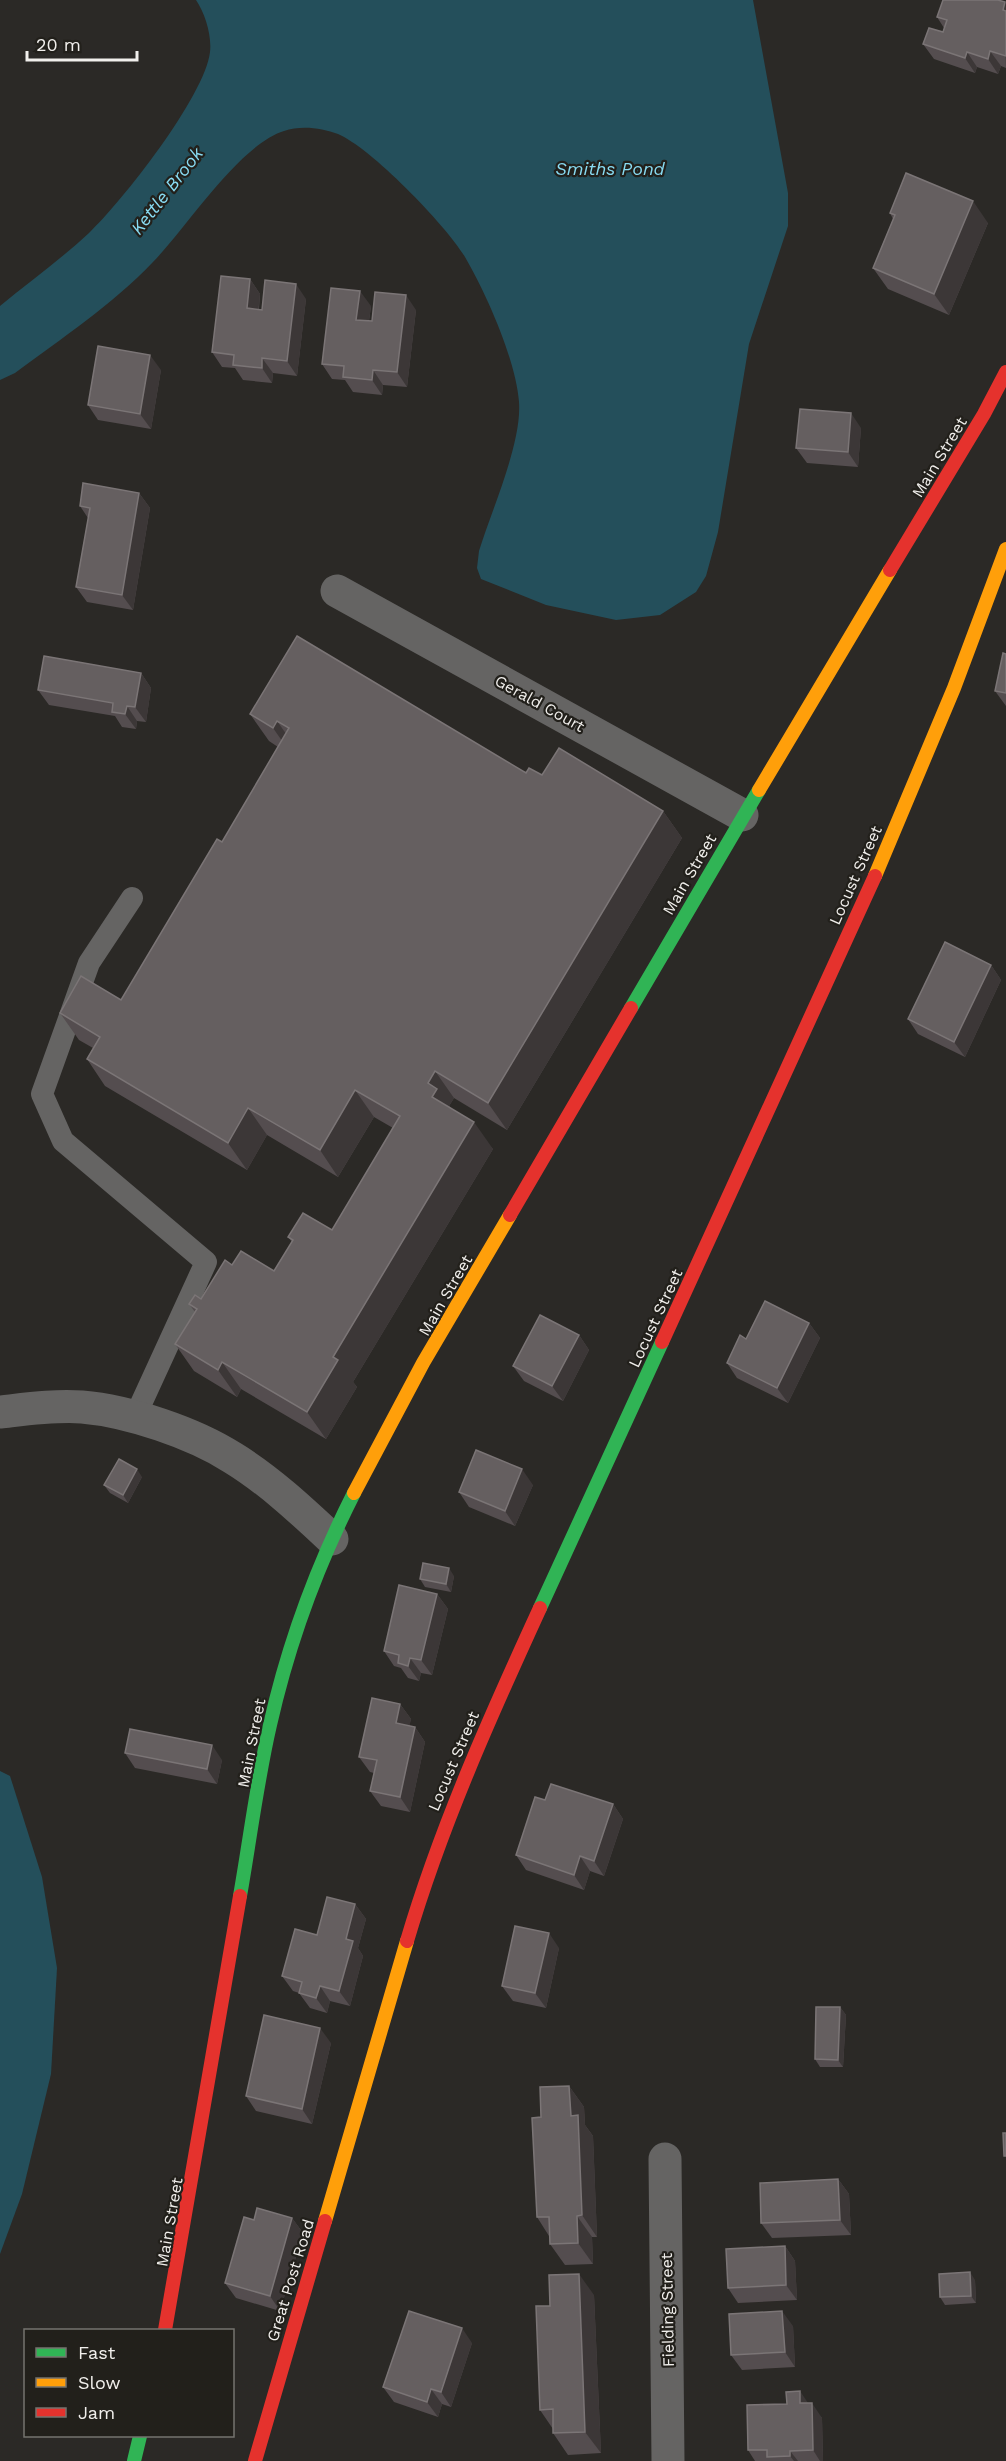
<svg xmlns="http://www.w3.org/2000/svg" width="1006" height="2461" viewBox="0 0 1006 2461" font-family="'Work Sans',sans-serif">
<rect width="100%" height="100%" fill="#2b2926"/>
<g fill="#244f5b">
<path d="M196 0H753L788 193V226L749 344 718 532 706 576 696 592 660 615 616 620 546 605 481 579 477 568 479 551C492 509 522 443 519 402 516 360 486 293 465 257 446 225 371 148 338 134 322 128 301 125 284 131 239 145 187 227 153 262 112 305 62 338 15 373L0 380V306C29 282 61 259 89 233 122 202 205 96 210 52 212 36 205 13 196 0Z"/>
<polygon points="0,1771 10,1776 42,1877 57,1968 51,2074 22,2194 0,2254"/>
</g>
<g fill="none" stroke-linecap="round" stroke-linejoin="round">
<polyline stroke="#656463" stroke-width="22" points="132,898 89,963 42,1094 63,1141 206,1262 134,1419"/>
<g stroke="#656463" stroke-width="33">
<polyline points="337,591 742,815"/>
<path d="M0 1412C27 1409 55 1405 82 1407 129 1411 194 1433 233 1458 269 1480 302 1511 332 1539"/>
<polyline points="665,2159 668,2461"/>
</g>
<g stroke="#30b455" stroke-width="14">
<polyline points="631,1008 759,790"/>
<polyline points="540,1608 662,1342"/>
<path d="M240 1896C250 1839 257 1781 270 1725 288 1645 317 1566 354 1493"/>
<polyline points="134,2461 140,2436"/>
</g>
<g stroke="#ff9f0a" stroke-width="14">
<polyline points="759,790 890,570"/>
<polyline points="875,876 954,688 1006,549"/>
<polyline points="354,1493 423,1363 510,1215"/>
<polyline points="325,2221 407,1941"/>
</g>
<g stroke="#e5322d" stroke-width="14">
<polyline points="890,570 984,414 1006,372"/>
<polyline points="510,1215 631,1008"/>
<polyline points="662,1342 875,876"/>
<path d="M407 1941C441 1826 490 1717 540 1608"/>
<polyline points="165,2330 240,1896"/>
<polyline points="255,2461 325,2221"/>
</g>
</g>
<g fill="#544d4f">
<polygon points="1005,2 1006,68 1001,66 998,74 977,67 975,73 934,59 923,44 943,32 944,28 937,17"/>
<polygon points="890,213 988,223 949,315 888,289 873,268 893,219"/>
<polygon points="250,279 260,294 259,309 262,310 306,299 297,376 273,373 272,383 243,380 235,368 222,367 212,352"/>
<polygon points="371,306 369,321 372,321 416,310 407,387 383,385 382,395 353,392 345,380 332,379 322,364"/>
<polygon points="161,370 151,429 98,420 88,405"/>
<polygon points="861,428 858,467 807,463 796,448"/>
<polygon points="139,493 150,508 133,610 87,602 76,587 88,518 80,506"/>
<polygon points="1006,654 1006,706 995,691"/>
<polygon points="141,673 151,688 146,722 137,721 136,729 122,727 115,716 49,705 38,690"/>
<polygon points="250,714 542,775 663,811 682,838 507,1130 454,1098 449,1106 451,1108 493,1149 353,1382 357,1387 326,1439 241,1389 237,1397 194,1371 175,1344 195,1312 189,1304 201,1299 232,1265 274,1271 292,1242 288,1237 332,1230 393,1128 374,1117 338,1177 267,1135 247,1170 105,1086 87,1059 93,1048 79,1040 60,1013 121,1000 222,842 278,747 269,741"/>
<polygon points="991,965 1001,980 965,1057 918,1034 908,1019"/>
<polygon points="809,1323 820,1338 788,1403 737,1378 727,1363 746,1339"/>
<polygon points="579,1335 589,1350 563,1401 524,1381 513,1366"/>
<polygon points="142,1477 128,1503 110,1493 104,1485"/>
<polygon points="533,1485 515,1526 469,1507 459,1492"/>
<polygon points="454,1576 451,1592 425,1587 420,1579"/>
<polygon points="437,1594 448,1609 432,1675 421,1673 419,1681 408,1678 401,1668 394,1666 384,1651"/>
<polygon points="400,1704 411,1719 409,1726 415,1727 425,1742 410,1812 381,1806 370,1791 374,1773 370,1772 359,1757"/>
<polygon points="125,1753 222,1760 217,1784 135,1768"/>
<polygon points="545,1800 613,1804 623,1819 604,1876 590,1871 584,1890 526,1870 516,1855"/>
<polygon points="355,1904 366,1919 358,1948 363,1956 350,2006 330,2001 327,2013 310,2008 299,1993 293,1991 282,1976 317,1935"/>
<polygon points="559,1948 546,2008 513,2001 502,1986"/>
<polygon points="840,2007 846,2015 843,2067 820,2067 815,2059"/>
<polygon points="331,2043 312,2124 256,2111 246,2096"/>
<polygon points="569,2086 584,2107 585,2125 593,2136 597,2237 592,2237 593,2264 565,2265 550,2244 549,2236 537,2217 541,2117"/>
<polygon points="838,2179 849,2194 851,2235 772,2238 761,2223"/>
<polygon points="292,2218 303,2233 280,2311 236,2298 225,2283"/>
<polygon points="785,2246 795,2261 797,2300 738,2303 728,2288"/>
<polygon points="975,2280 976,2303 945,2305 940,2297"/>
<polygon points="594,2295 601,2453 568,2455 553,2433 553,2429 540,2410 550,2306"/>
<polygon points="793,2326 795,2367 742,2370 731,2355"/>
<polygon points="472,2343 451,2407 442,2404 438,2417 394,2402 383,2387"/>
<polygon points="808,2403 822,2418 823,2461 755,2461 748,2450"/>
</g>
<g fill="#3c3737">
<polygon points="1005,2 1006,3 1006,15 1003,10"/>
<polygon points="990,51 1001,66 998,74 988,59"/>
<polygon points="967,52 977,67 975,73 965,58"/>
<polygon points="973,201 988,223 949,315 934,294"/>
<polygon points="250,279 260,294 257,323 247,308"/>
<polygon points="296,284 306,299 297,376 287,361"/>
<polygon points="360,291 371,306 367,335 356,320"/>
<polygon points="406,295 416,310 407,387 397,372"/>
<polygon points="150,355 161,370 151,429 140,414"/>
<polygon points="262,358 273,373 272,383 262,368"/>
<polygon points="373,370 383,385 382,395 372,380"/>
<polygon points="851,413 861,428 858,467 848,452"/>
<polygon points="139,493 150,508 133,610 122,595"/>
<polygon points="141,673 151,688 146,722 135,707"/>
<polygon points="127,706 137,721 136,729 125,714"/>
<polygon points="277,721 296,748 292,755 273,728"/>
<polygon points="663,811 682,838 507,1130 488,1103"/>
<polygon points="991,965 1001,980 965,1057 954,1042"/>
<polygon points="435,1071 454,1098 449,1106 456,1116 432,1097 428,1083"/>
<polygon points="355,1090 374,1117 338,1177 320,1150"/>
<polygon points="248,1108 267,1135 247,1170 228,1143"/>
<polygon points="474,1122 493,1149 353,1382 357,1387 326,1439 307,1412 333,1357"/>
<polygon points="809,1323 820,1338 788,1403 777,1388"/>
<polygon points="579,1335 589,1350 563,1401 552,1386"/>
<polygon points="222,1362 241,1389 237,1397 218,1370"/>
<polygon points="137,1469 142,1477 128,1503 123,1495"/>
<polygon points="522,1469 533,1485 515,1526 505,1511"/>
<polygon points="449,1568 454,1576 451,1592 446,1584"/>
<polygon points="437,1594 448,1609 432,1675 421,1660"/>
<polygon points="410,1658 421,1673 419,1681 408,1666"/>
<polygon points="400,1704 411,1719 407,1738 396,1723"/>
<polygon points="415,1727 425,1742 410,1812 400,1797"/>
<polygon points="212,1745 222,1760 217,1784 207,1769"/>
<polygon points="613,1804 623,1819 604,1876 594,1861"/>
<polygon points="580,1856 590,1871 584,1890 574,1875"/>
<polygon points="355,1904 366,1919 358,1948 363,1956 350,2006 339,1991 346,1939"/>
<polygon points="549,1933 559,1948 546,2008 535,1993"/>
<polygon points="320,1986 330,2001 327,2013 316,1998"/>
<polygon points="840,2007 846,2015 843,2067 838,2060"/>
<polygon points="320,2028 331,2043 312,2124 302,2109"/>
<polygon points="569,2086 584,2107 585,2125 593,2136 597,2237 582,2215 571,2116"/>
<polygon points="838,2179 849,2194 851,2235 840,2220"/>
<polygon points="577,2216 592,2237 593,2264 578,2243"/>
<polygon points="292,2218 303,2233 280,2311 270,2296"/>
<polygon points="785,2246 795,2261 797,2300 786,2285"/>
<polygon points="970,2272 975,2280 976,2303 971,2296"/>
<polygon points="579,2274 594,2295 601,2453 585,2432"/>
<polygon points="782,2311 793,2326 795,2367 785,2352"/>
<polygon points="462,2328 472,2343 451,2407 441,2392"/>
<polygon points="431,2389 442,2404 438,2417 427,2402"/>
<polygon points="800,2391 810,2406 800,2403"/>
<polygon points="812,2403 822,2418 823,2461 820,2461 813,2450"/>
<polygon points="790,2451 798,2461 794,2461 790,2456"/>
</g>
<g fill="#655f60" stroke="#7b7576" stroke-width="1.5">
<polygon points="943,0 998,0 1005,2 1003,10 1006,11 1006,56 990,51 988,59 967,52 965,58 923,44 929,28 943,32 947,20 937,17"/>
<polygon points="906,173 973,201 934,294 873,268 895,215 890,213"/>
<polygon points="221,276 250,279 247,308 262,310 265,280 296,284 287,361 262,358 262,368 233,365 234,355 212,352"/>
<polygon points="331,288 360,291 356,320 372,321 375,292 406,295 397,372 373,370 372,380 343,377 344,366 322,364"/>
<polygon points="98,346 150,355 140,414 88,405"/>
<polygon points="800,409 851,413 848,452 796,448"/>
<polygon points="83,483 139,493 122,595 76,587 90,508 80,506"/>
<polygon points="297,636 526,773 529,768 542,775 559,748 663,811 488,1103 435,1071 428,1083 437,1089 432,1097 474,1122 333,1357 338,1360 307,1412 222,1362 218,1370 175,1344 197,1309 189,1304 195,1295 201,1299 225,1260 232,1265 241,1251 274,1271 293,1240 288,1237 303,1213 332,1230 400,1116 355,1090 320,1150 248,1108 228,1143 87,1059 100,1037 60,1013 81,976 121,1000 217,839 222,842 289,728 277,721 273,728 250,714"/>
<polygon points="1003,653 1006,654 1006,693 995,691"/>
<polygon points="44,656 141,673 135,707 127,706 125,714 112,712 113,703 38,690"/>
<polygon points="945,942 991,965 954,1042 908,1019"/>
<polygon points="765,1301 809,1323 777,1388 727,1363 740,1335 746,1339"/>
<polygon points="540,1315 579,1335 552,1386 513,1366"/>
<polygon points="476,1450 522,1469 505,1511 459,1492"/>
<polygon points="119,1459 137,1469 123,1495 104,1485"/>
<polygon points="423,1563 449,1568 446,1584 420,1579"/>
<polygon points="399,1585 437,1594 421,1660 410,1658 408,1666 398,1663 399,1655 384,1651"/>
<polygon points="372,1698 400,1704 396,1723 415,1727 400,1797 370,1791 377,1760 359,1757"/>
<polygon points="130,1729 212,1745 207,1769 125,1753"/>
<polygon points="551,1784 613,1804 594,1861 580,1856 574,1875 516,1855 535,1797 545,1800"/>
<polygon points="327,1897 355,1904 346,1939 353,1941 339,1991 320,1986 316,1998 299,1993 302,1982 282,1976 295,1929 317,1935"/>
<polygon points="515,1926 549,1933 535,1993 502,1986"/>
<polygon points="816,2007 840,2007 838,2060 815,2059"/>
<polygon points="264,2015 320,2028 302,2109 246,2096"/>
<polygon points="569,2086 571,2116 578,2115 582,2215 577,2216 578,2243 550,2244 549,2217 537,2217 532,2118 541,2117 540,2087"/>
<polygon points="1003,2133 1006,2133 1006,2156 1004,2156"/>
<polygon points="838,2179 840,2220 761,2223 760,2183"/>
<polygon points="257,2208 292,2218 270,2296 225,2283 244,2217 254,2220"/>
<polygon points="785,2246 786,2285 728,2288 726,2249"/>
<polygon points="970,2272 971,2296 940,2297 939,2274"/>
<polygon points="579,2274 585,2432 553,2433 553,2409 540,2410 536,2306 550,2306 549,2275"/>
<polygon points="409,2311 462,2328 441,2392 431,2389 427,2402 383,2387"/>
<polygon points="782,2311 785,2352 731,2355 729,2314"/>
<polygon points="800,2391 800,2403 812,2403 813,2450 790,2451 790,2456 767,2457 767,2450 748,2450 747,2405 787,2404 786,2392"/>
</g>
<g text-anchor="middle" stroke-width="4.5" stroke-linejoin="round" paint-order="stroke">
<g font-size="16" fill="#f1efec" stroke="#22201b">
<text transform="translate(939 457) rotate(-59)" y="6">Main Street</text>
<text transform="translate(540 703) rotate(29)" y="6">Gerald Court</text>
<text transform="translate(689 874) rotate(-60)" y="6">Main Street</text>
<text transform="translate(855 875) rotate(-66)" y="6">Locust Street</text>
<text transform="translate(445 1295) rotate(-60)" y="6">Main Street</text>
<text transform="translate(655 1318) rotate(-65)" y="6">Locust Street</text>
<text transform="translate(251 1743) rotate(-79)" y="6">Main Street</text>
<text transform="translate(453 1761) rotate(-67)" y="6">Locust Street</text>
<text transform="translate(169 2222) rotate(-80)" y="6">Main Street</text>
<text transform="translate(290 2280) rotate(-73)" y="6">Great Post Road</text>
<text transform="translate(667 2310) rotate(-91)" y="6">Fielding Street</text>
</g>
<g font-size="18" font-style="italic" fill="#88dbf2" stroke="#22201b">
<text x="610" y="175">Smiths Pond</text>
<text transform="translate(167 191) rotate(-52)" y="6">Kettle Brook</text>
</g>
</g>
<rect x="24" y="2329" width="210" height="108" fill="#22201b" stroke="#75736f" stroke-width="1.5"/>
<rect x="36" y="2348" width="30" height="9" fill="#30b455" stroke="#75736f" stroke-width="1.5"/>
<text x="78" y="2359" font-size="18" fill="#f1efec">Fast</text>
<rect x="36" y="2378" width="30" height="9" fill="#ff9f0a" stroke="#75736f" stroke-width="1.5"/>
<text x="78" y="2389" font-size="18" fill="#f1efec">Slow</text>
<rect x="36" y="2408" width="30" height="9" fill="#e5322d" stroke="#75736f" stroke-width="1.5"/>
<text x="78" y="2419" font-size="18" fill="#f1efec">Jam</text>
<path d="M27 51v9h110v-9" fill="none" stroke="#f1efec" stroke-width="3"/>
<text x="36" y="51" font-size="18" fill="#f1efec" stroke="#22201b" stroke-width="4.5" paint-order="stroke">20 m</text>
</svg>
